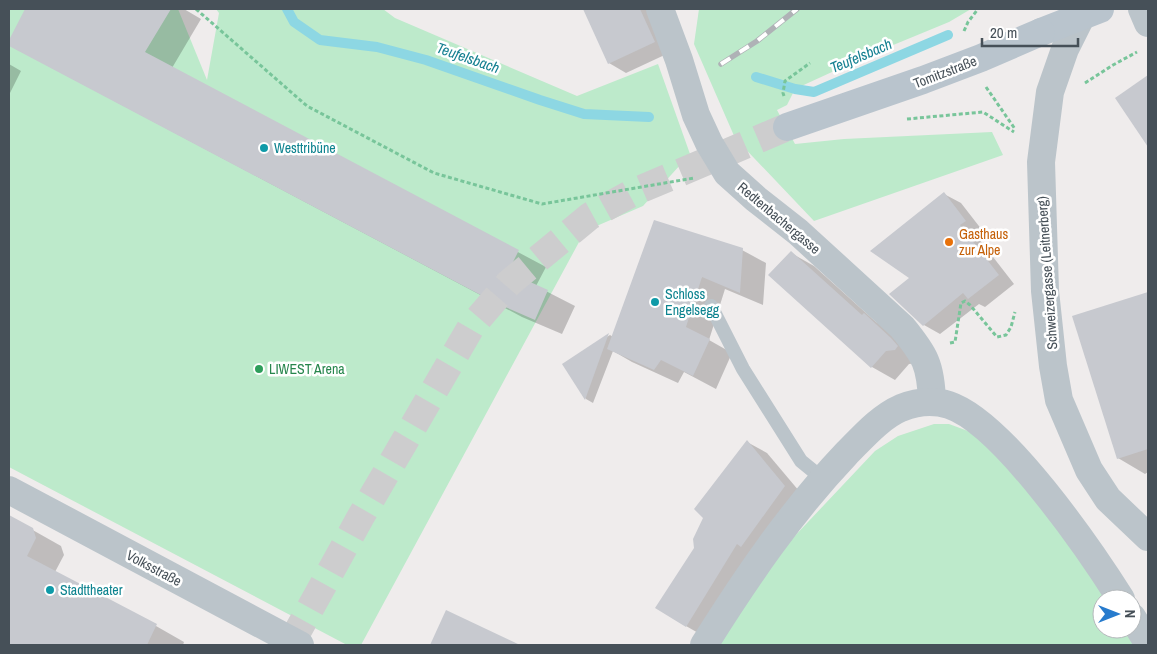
<svg xmlns="http://www.w3.org/2000/svg" width="1157" height="654" viewBox="0 0 1157 654" font-family="'Archivo Narrow',sans-serif">
<rect width="100%" height="100%" fill="#efecec"/>
<g fill="#bdeacb">
<polygon points="9,9 178,9 207,80 219,13 216,9 383,9 395,18 577,96 658,64 690,154 643,206 585,231 361,645 347,645 9,467"/>
<polygon points="699,9 971,9 949,22 869,55 795,89 787,105 777,110 795,144 844,139 992,132 1003,155 814,221 735,138 694,44"/>
<polygon points="934,424 949,424 968,431 999,452 1034,489 1106,599 1102,599 1102,629 1124,629 1134,645 716,645 774,558 875,451 898,436"/>
</g>
<g fill="#0003">
<polygon points="26,9 184,9 201,19 172,68 546,267 536,286 575,306 562,334 522,317 9,45"/>
<polygon points="584,9 651,9 671,52 626,73 609,63"/>
<polygon points="9,64 21,71 9,95"/>
<polygon points="1144,79 1148,82 1148,144"/>
<polygon points="944,194 961,203 982,230 976,235 1014,284 985,307 979,304 940,334 924,325 911,278"/>
<polygon points="742,250 766,263 763,305 725,289 709,340 732,353 716,389 684,372 678,383 632,362 613,351 593,403 586,399 564,364 610,335 613,337"/>
<polygon points="791,253 814,266 876,322 887,328 918,363 909,364 895,380 872,367"/>
<polygon points="1148,293 1148,472 1145,474 1118,458 1074,317"/>
<polygon points="747,442 767,453 805,498 707,638 686,626 696,548"/>
<polygon points="22,524 61,546 64,555 55,572 156,626 184,642 183,645 9,645 9,528"/>
<polygon points="446,612 498,636 514,645 431,645"/>
</g>
<g fill="none" stroke-linecap="round" stroke-linejoin="round">
<g stroke="#8dd7e3" stroke-width="10">
<polyline points="287,9 294,22 320,40 377,47 426,60 540,100 584,114 649,117"/>
<polyline points="756,77 795,89 814,92 948,35"/>
</g>
</g>
<g fill="#c7c9cf">
<polygon points="25,9 171,9 145,52 519,250 508,272 548,290 535,320 494,302 9,46 9,40"/>
<polygon points="583,9 640,9 655,42 608,64"/>
<polygon points="1148,75 1148,147 1115,98"/>
<polygon points="944,192 966,221 960,225 999,275 968,299 963,293 923,326 889,294 909,278 870,251"/>
<polygon points="654,220 743,248 740,293 702,277 686,327 710,339 693,376 661,360 654,370 607,349"/>
<polygon points="791,251 862,315 864,313 891,338 898,346 895,350 886,351 871,368 768,275"/>
<polygon points="1148,292 1148,449 1117,459 1072,316"/>
<polygon points="609,333 585,400 562,364"/>
<polygon points="747,440 785,486 741,547 737,544 686,627 655,608 694,548 693,539 703,518 694,509"/>
<polygon points="9,515 33,528 36,538 27,556 157,624 147,645 9,645"/>
<polygon points="446,610 520,645 430,645"/>
</g>
<g fill="none" stroke-linecap="round" stroke-linejoin="round">
<polyline stroke="#cdcdce" stroke-width="28" stroke-dasharray="28 14" stroke-linecap="butt" points="290,645 360,518 471,327 509,283 590,216 632,193 787,127"/>
<g stroke="#78c59a" stroke-width="3" stroke-dasharray="4 2.5" stroke-linecap="butt">
<polyline points="196,9 307,106 434,173 542,204 694,178"/>
<polyline points="964,31 968,22 978,9"/>
<polyline points="1085,83 1113,65 1137,52"/>
<polyline points="986,87 1015,129"/>
<polyline points="784,96 783,93 785,81 810,63"/>
<polyline points="907,119 983,112 1014,132"/>
<polyline points="950,343 955,342 961,303 965,301 970,305 997,337 1006,335 1011,327 1015,312"/>
</g>
<polyline stroke="#bbc4ca" stroke-width="14" points="711,306 743,369 801,461 823,479"/>
<g stroke="#bbc4ca" stroke-width="28">
<path d="M660 9 679 60 696 115 709 143 727 173 756 199 798 232 902 327C925 355 931 365 932 402"/>
<polyline points="1142,9 1148,23"/>
<polyline points="1081,17 1065,49 1050,92 1041,162 1045,291 1053,366 1059,400 1089,470 1108,499 1148,537"/>
<polyline points="9,490 300,645"/>
<polyline points="1132,617 1148,643"/>
<path d="M704 645C746 578 791 512 846 454 862 438 880 417 901 408 916 402 933 400 949 405 1003 423 1090 550 1121 599"/>
</g>
<polyline stroke="#b9c4cd" stroke-width="28" points="1041,32 1100,9"/>
<defs>
<polyline id="rail" points="721,64 757,41 797,9"/>
</defs>
<use href="#rail" stroke="#afb2b6" stroke-width="5.5"/>
<use href="#rail" stroke="#fff" stroke-width="4" stroke-dasharray="11" stroke-linecap="butt"/>
<polyline stroke="#b9c4cd" stroke-width="28" points="787,127 923,80 981,58 1041,32"/>
</g>
<g fill="#0f9aa8" stroke="#fff" stroke-width="2">
<circle cx="264" cy="148" r="5"/>
<circle cx="655" cy="302" r="5"/>
<circle cx="50" cy="590" r="5"/>
</g>
<circle fill="#e8710a" stroke="#fff" stroke-width="2" cx="949" cy="242" r="5"/>
<circle fill="#2e9e5b" stroke="#fff" stroke-width="2" cx="259" cy="369" r="5"/>
<g text-anchor="middle" stroke-width="5" stroke-linejoin="round" paint-order="stroke">
<g font-size="14" fill="#465058" stroke="#fff">
<text transform="translate(945 72) rotate(-21)" y="5">Tomitzstraße</text>
<text transform="translate(779 218) rotate(40)" y="5">Redtenbachergasse</text>
<text transform="translate(1047 273) rotate(-94)" y="5">Schweizergasse (Leitnerberg)</text>
<text transform="translate(154 568) rotate(28)" y="5">Volksstraße</text>
</g>
<g font-size="14" fill="#0d838f" stroke="#fff" text-anchor="start">
<text x="274" y="153">Westtribüne</text>
<text x="665" y="299">Schloss<tspan x="665" dy="16">Engelsegg</tspan></text>
<text x="60" y="595">Stadttheater</text>
</g>
<g font-size="14" fill="#c56008" stroke="#fff" text-anchor="start">
<text x="959" y="239">Gasthaus<tspan x="959" dy="16">zur Alpe</tspan></text>
</g>
<g font-size="14" fill="#27864d" stroke="#fff" text-anchor="start">
<text x="269" y="374">LIWEST Arena</text>
</g>
<g font-size="15" font-style="italic" fill="#178192" stroke="#fff">
<text transform="translate(861 56) rotate(-23)" y="5">Teufelsbach</text>
<text transform="translate(468 58) rotate(19)" y="5">Teufelsbach</text>
</g>
</g>
<rect width="1157" height="654" fill="none" stroke="#465058" stroke-width="20"/>
<g transform="translate(1117 614) rotate(90)"><circle r="24" fill="#ffffff" stroke="#b5b9bc"/>
<path d="M0-4L9 19L0 12L-9 19Z" fill="#277bcd"/>
<text y="-8" font-size="14" font-weight="bold" text-anchor="middle" fill="#465058">N</text>
</g>
<path d="M982 38v8h96v-8" fill="none" stroke="#465058" stroke-width="2.5"/>
<text x="990" y="38" font-size="15" fill="#465058" stroke="#ffffff" stroke-width="4" paint-order="stroke">20 m</text>
</svg>
